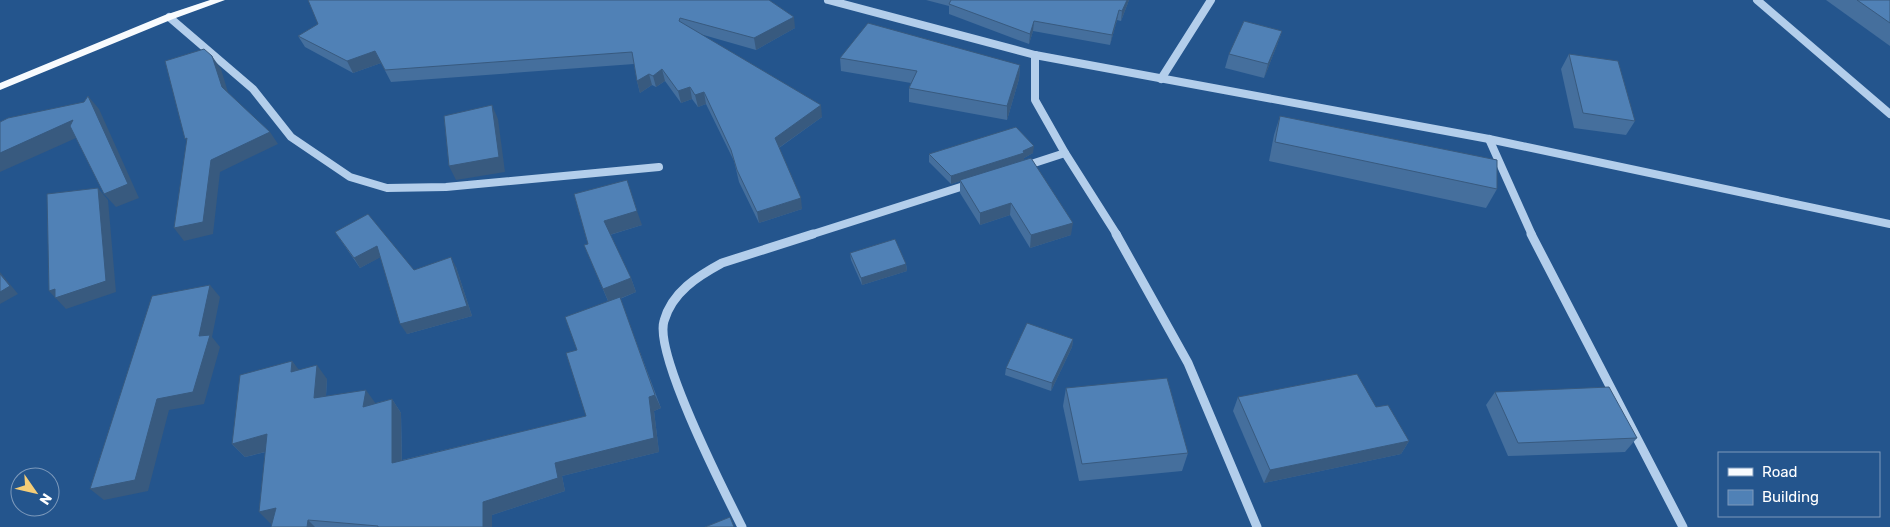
<svg xmlns="http://www.w3.org/2000/svg" width="1890" height="527" viewBox="0 0 1890 527" font-family="Rubik,sans-serif">
<rect width="100%" height="100%" fill="#24558d"/>
<g fill="none" stroke-linecap="round" stroke-linejoin="round">
<g stroke="#b3ceeb" stroke-width="8">
<polyline points="828,0 1035,55 1489,139 1890,224"/>
<polyline points="1757,0 1890,114"/>
<polyline points="169,17 253,89 291,137 350,177 387,188 446,187 659,167"/>
<polyline points="1035,55 1035,100 1065,153 1117,235"/>
<polyline points="1161,79 1211,0"/>
<polyline points="1489,139 1532,235"/>
<polyline points="1025,166 1065,153"/>
<polyline points="810,235 970,184"/>
</g>
<g stroke="#b3ceeb" stroke-width="9">
<polyline points="1116,234 1188,363 1257,527"/>
<polyline points="1531,234 1683,527"/>
<path d="M742 527C724 491 654 354 664 321 672 292 698 276 722 263L813 234"/>
</g>
<polygon fill="#f8fbfe" fill-rule="evenodd" points="210,0 225,0 173,19 0,90 0,83 165,15"/>
</g>
<g fill="#456f9d">
<polygon points="769,0 795,28 756,50 700,34 822,117 779,148 802,209 759,223 739,182 734,161 706,104 698,107 692,99 681,103 665,81 656,87 652,85 640,93 637,81 634,64 391,82 381,63 353,73 305,47 298,36 318,24"/>
<polygon points="926,0 1129,0 1121,21 1117,20 1110,45 1033,31 1029,44 949,14 949,6"/>
<polygon points="1826,0 1890,0 1890,46"/>
<polygon points="1282,31 1277,45 1264,78 1225,68 1229,54"/>
<polygon points="1569,54 1635,121 1626,135 1574,128 1561,69"/>
<polygon points="840,58 1020,65 1019,79 1007,120 909,102 909,88 911,83 841,71"/>
<polygon points="1280,116 1497,189 1486,208 1269,161 1274,135"/>
<polygon points="1033,153 1024,158 1024,160 1071,235 1030,248 1010,215 980,225 960,193 960,181 951,184 929,162 929,154"/>
<polygon points="574,194 642,225 610,235 631,278 636,292 620,299 661,408 654,411 659,452 562,476 565,491 492,515 492,527 271,527 272,524 266,452 245,457 232,444 292,361 298,370 327,379 326,396 376,403 392,399 401,413 402,460 586,416 577,350 608,301 584,245 588,244"/>
<polygon points="335,232 414,270 456,267 472,316 407,334 380,257 360,268"/>
<polygon points="850,253 906,264 907,271 862,285 851,260"/>
<polygon points="1073,339 1072,347 1051,391 1005,375 1006,368"/>
<polygon points="1066,388 1188,453 1182,471 1079,481 1063,406"/>
<polygon points="1495,392 1637,438 1625,452 1508,456 1486,405"/>
<polygon points="1238,397 1376,407 1409,441 1401,454 1264,483 1233,411"/>
</g>
<g fill="#385a7f">
<polygon points="1127,0 1129,0 1121,21 1122,11"/>
<polygon points="1119,10 1117,20 1110,45 1112,35"/>
<polygon points="794,17 795,28 756,50 754,38"/>
<polygon points="1034,21 1033,31 1029,44 1030,34"/>
<polygon points="1282,31 1277,45 1264,78 1268,64"/>
<polygon points="375,51 381,63 353,73 347,61"/>
<polygon points="212,56 221,69 230,99 222,87"/>
<polygon points="1020,65 1019,79 1007,120 1007,106"/>
<polygon points="662,69 665,81 656,87 653,76"/>
<polygon points="649,74 652,85 640,93 637,81"/>
<polygon points="690,87 692,99 681,103 678,91"/>
<polygon points="704,92 706,104 698,107 695,95"/>
<polygon points="88,96 99,109 139,198 116,207 104,194"/>
<polygon points="492,105 498,119 505,172 456,180 449,166"/>
<polygon points="821,105 822,117 777,149 775,138"/>
<polygon points="73,120 85,134 0,172 0,153"/>
<polygon points="270,132 278,144 220,172 213,234 184,241 174,228 211,160"/>
<polygon points="1034,146 1033,153 1024,158 1024,160 951,184 951,176 1023,151"/>
<polygon points="98,188 108,200 116,292 66,309 49,291"/>
<polygon points="801,198 802,209 759,223 757,212"/>
<polygon points="1011,203 1010,215 980,225 980,213"/>
<polygon points="637,211 642,225 609,235 604,221"/>
<polygon points="1073,223 1071,235 1030,248 1031,235"/>
<polygon points="377,246 383,256 360,268 354,258"/>
<polygon points="451,257 456,267 472,316 407,334 400,324"/>
<polygon points="906,264 907,271 862,285 861,278"/>
<polygon points="0,272 18,294 0,304"/>
<polygon points="631,278 636,292 609,303 603,289"/>
<polygon points="210,285 220,297 212,337 220,347 204,404 169,410 148,491 104,500 90,489 157,399 199,336"/>
<polygon points="1073,339 1072,347 1051,391 1052,383"/>
<polygon points="292,361 303,375 291,372"/>
<polygon points="317,365 327,379 325,412 314,398"/>
<polygon points="366,390 376,404 363,407"/>
<polygon points="655,395 661,408 654,411 659,452 562,476 565,491 492,515 492,527 483,527 483,502 649,397"/>
<polygon points="392,399 401,413 402,476 392,463"/>
<polygon points="267,434 280,448 245,457 232,444"/>
<polygon points="1409,441 1401,454 1264,483 1270,470"/>
<polygon points="276,508 272,525 259,512"/>
<polygon points="308,520 315,527 307,527"/>
</g>
<g fill="#5081b6" stroke="#385a7f">
<polygon points="308,0 769,0 794,17 754,38 680,18 679,21 821,105 775,138 801,198 757,212 737,170 731,150 704,92 695,95 690,87 678,91 662,69 653,76 649,74 637,81 632,52 385,70 375,51 347,61 298,36 318,24"/>
<polygon points="951,0 1127,0 1122,11 1119,10 1112,35 1034,21 1030,34 949,4"/>
<polygon points="1857,0 1890,0 1890,23"/>
<polygon points="1244,21 1282,31 1268,64 1229,54"/>
<polygon points="868,23 1020,65 1007,106 909,88 917,71 840,58"/>
<polygon points="204,49 212,56 222,87 270,132 211,160 203,222 174,228 187,138 185,139 165,61"/>
<polygon points="1569,54 1618,61 1635,121 1583,113"/>
<polygon points="88,96 128,184 104,194 70,126 73,120 0,153 0,122 8,118 84,102"/>
<polygon points="492,105 499,157 449,166 444,116"/>
<polygon points="1280,116 1497,160 1497,189 1275,142"/>
<polygon points="1016,127 1034,146 1023,151 1024,153 951,176 929,154"/>
<polygon points="1031,158 1073,223 1031,235 1011,203 980,213 960,180"/>
<polygon points="627,180 637,211 604,221 631,278 603,289 584,245 588,244 574,194"/>
<polygon points="98,188 106,281 55,298 55,289 49,291 47,194"/>
<polygon points="368,214 414,270 451,257 467,306 400,324 377,246 354,258 335,232"/>
<polygon points="895,239 906,264 861,278 850,253"/>
<polygon points="0,274 10,286 0,292"/>
<polygon points="210,285 199,336 210,335 193,392 157,399 135,480 90,489 152,296"/>
<polygon points="620,297 655,395 649,397 654,438 555,463 558,478 483,502 483,527 378,527 378,526 308,520 307,527 271,527 276,508 259,512 267,434 232,444 240,375 292,361 291,372 317,365 314,398 366,390 363,407 392,399 392,463 586,416 566,353 577,350 565,317"/>
<polygon points="1027,323 1073,339 1052,383 1006,368"/>
<polygon points="1357,374 1376,407 1388,405 1409,441 1270,470 1238,397"/>
<polygon points="1167,378 1188,453 1082,464 1066,388"/>
<polygon points="1609,387 1637,438 1518,443 1495,392"/>
<polygon points="730,517 734,527 705,527"/>
</g>
<rect x="1718" y="452" width="162" height="65" fill="#24558d" stroke="#7c99bb"/>
<rect x="1728" y="468" width="25" height="8" fill="#f8fbfe" stroke="#7c99bb"/>
<text x="1762" y="477" font-size="15" fill="#ffffff">Road</text>
<rect x="1728" y="490" width="25" height="15" fill="#5081b6" stroke="#7c99bb"/>
<text x="1762" y="502" font-size="15" fill="#ffffff">Building</text>
<g transform="translate(35 492) rotate(124)"><circle r="24" fill="#24558d" stroke="#7c99bb"/>
<path d="M0-4L9 19L0 12L-9 19Z" fill="#f5cd77"/>
<text y="-8" font-size="14" font-weight="bold" text-anchor="middle" fill="#ffffff">N</text>
</g>
</svg>
